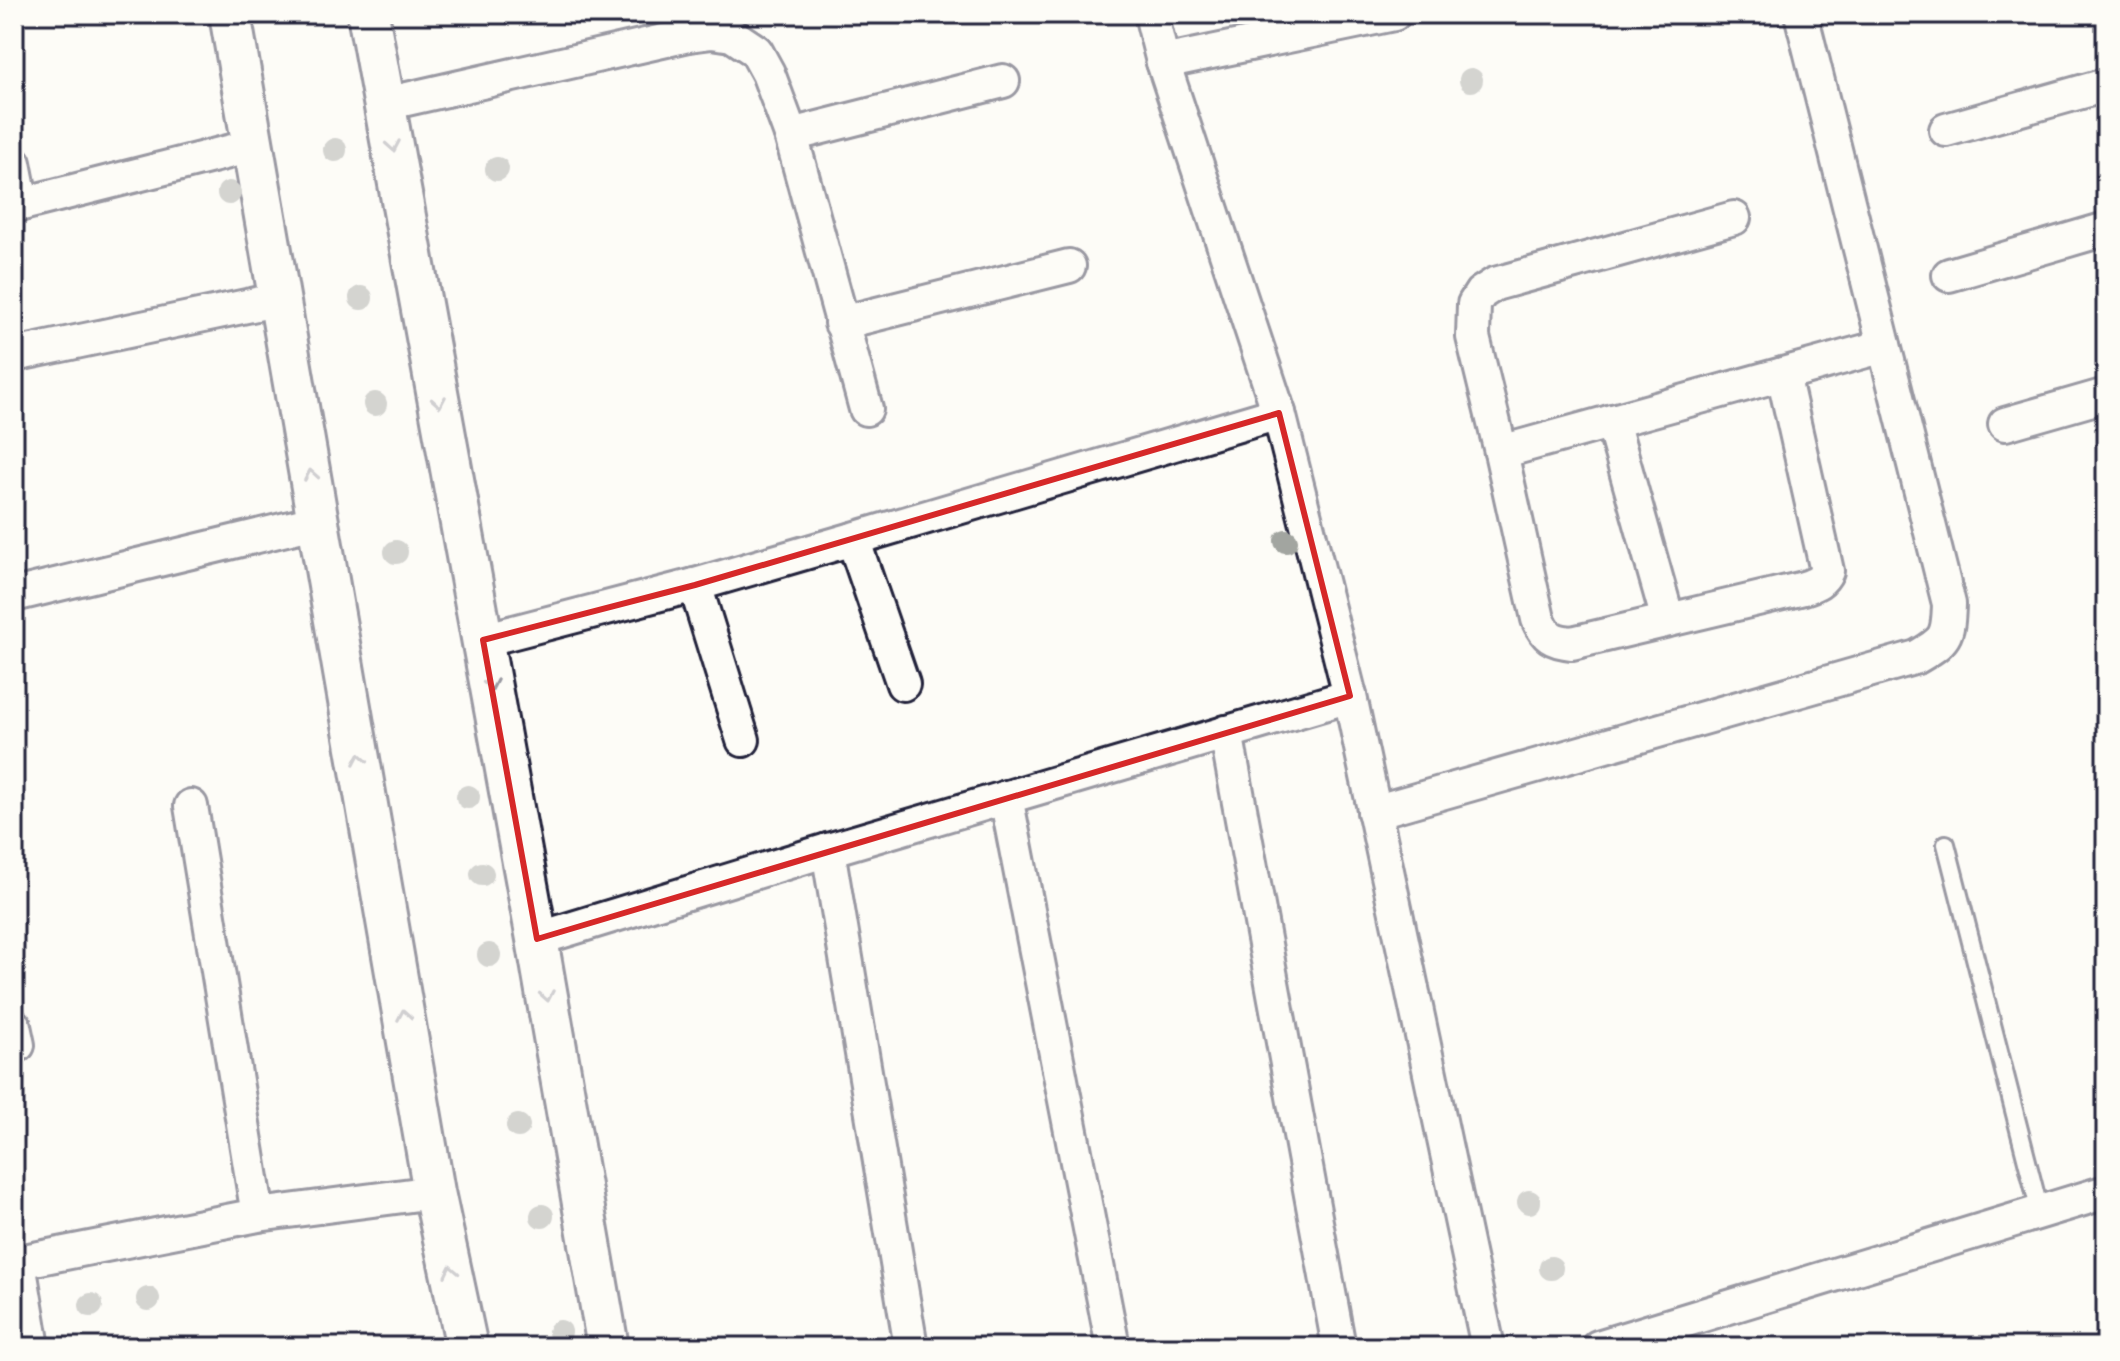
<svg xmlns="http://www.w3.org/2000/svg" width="2120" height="1361" viewBox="0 0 2120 1361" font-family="Itim,sans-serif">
<rect width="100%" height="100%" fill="#fdfcf7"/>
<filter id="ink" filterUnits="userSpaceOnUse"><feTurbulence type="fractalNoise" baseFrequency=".0125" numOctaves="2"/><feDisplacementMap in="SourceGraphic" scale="16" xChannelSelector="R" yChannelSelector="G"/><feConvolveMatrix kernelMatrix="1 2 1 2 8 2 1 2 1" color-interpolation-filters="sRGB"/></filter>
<g filter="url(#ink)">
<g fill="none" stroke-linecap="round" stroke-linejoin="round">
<defs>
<polyline id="service" points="1946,844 2040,1212"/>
<g id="minor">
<polyline points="1151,14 1163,62 1279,413 1350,696 1488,1347"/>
<polyline points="1163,62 1394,14"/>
<polyline points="385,104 689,35 712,32 732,35 756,51 768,73 791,135 866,409"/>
<polyline points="1946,130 2106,85"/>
<polyline points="791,135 1003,81"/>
<polyline points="14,163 22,204"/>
<polyline points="14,206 252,146"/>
<path d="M1734 218 1495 284 1481 293 1474 304 1473 337 1501 452 1538 619C1546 637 1552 641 1572 643L1804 588C1815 584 1822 582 1827 571L1783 374"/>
<polyline points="1949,275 2106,229"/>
<polyline points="841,323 1069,266"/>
<polyline points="14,355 280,299"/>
<polyline points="1612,421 1668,620"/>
<polyline points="2005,424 2106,395"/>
<polyline points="1501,452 1884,346"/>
<polyline points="853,539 1279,413"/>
<polyline points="695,585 743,740"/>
<polyline points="14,595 319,521"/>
<polyline points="483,640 695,585 853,539 903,684"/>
<polyline points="1226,732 1339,1347"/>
<polyline points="1006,797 1113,1347"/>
<polyline points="191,806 258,1215"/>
<path d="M1374 812 1917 657C1946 640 1948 637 1949 604L1801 14"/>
<polyline points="828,850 911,1347"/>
<polyline points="537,939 828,850 1350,696"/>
<polyline points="14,1026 18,1045"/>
<polyline points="14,1263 258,1215 434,1192"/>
<polyline points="19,1263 33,1347"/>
<polyline points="1598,1347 2106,1192"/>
</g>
<g id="tertiary">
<polyline points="230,14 434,1192 467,1347"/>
<polyline points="368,14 537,939 608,1347"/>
</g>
</defs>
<use href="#service" stroke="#22223b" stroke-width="22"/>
<use href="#minor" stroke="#22223b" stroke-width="38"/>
<use href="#tertiary" stroke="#22223b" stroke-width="46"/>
<use href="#service" stroke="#fdfcf7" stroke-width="16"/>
<use href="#minor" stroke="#fdfcf7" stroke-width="32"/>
<use href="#tertiary" stroke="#fdfcf7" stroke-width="40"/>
</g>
<g fill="#a2a5a0">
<circle cx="1471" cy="80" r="12"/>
<circle cx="335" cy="150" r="12"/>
<circle cx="497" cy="169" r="12"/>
<circle cx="229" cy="193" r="12"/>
<circle cx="361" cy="298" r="12"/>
<circle cx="375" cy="404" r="12"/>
<circle cx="1286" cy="541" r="12"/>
<circle cx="396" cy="552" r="12"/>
<circle cx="468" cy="797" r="12"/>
<circle cx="482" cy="874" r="12"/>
<circle cx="489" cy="955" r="12"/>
<circle cx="518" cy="1126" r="12"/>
<circle cx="1529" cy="1202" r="12"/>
<circle cx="542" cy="1216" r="12"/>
<circle cx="1551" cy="1268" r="12"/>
<circle cx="148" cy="1299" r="12"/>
<circle cx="91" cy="1305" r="12"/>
<circle cx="560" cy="1332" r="12"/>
</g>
<defs><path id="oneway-chevron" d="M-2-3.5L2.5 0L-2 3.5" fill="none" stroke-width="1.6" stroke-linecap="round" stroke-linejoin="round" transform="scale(2)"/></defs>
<g stroke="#9a9aa2">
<use href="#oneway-chevron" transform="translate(393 146) rotate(80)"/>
<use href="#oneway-chevron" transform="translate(439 402) rotate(80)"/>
<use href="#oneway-chevron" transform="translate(311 475) rotate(-100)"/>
<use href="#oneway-chevron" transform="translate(491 685) rotate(80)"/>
<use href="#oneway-chevron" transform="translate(360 759) rotate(-100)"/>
<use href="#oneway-chevron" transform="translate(547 996) rotate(80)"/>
<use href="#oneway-chevron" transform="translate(404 1015) rotate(-100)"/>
<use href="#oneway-chevron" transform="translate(451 1271) rotate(-102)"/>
</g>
</g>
<path d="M0 0H2120V1361H0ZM1279 413 1350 696 537 939 483 640 695 585Z" fill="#fdfcf7" fill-opacity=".55" fill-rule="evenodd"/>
<path fill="none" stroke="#d62828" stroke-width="6" stroke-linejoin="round" d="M1279 413 1350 696 537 939 483 640 695 585Z"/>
<rect width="2120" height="1361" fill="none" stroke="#fdfcf7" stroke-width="48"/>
<rect x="24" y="24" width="2072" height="1313" fill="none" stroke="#22223b" stroke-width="3" filter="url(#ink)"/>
</svg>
